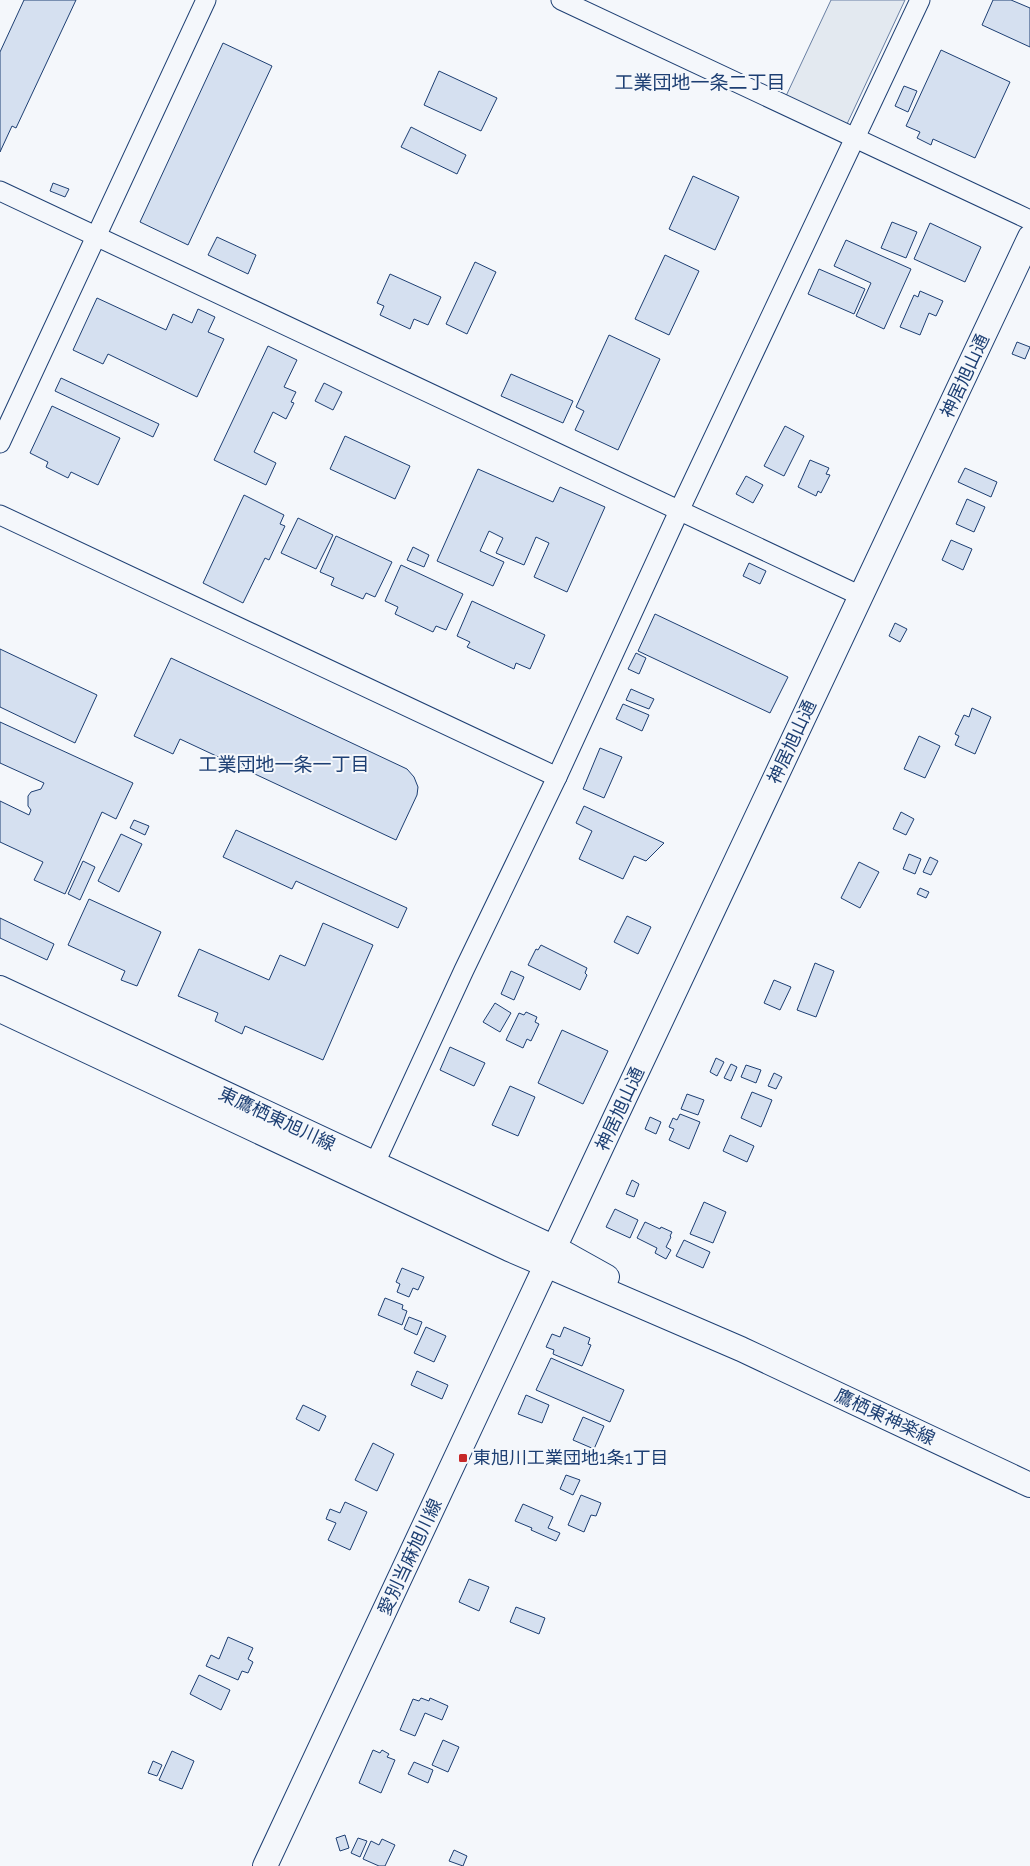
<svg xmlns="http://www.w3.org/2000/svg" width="1030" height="1866" viewBox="0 0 1030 1866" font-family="Raleway,'Noto Sans JP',sans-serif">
<rect width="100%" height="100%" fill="#f4f7fb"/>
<polygon fill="#e3e9f0" stroke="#687fa3" points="831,0 905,0 847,124 786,96"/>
<g fill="#d5e0f0" stroke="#1d3f73">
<polygon points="24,0 76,0 16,128 12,126 0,152 0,52"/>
<polygon points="993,0 1011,0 1030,8 1030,47 982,25"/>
<polygon points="223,43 272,66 188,245 140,222"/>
<polygon points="941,50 1010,82 975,158 933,139 931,145 917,138 920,132 906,126"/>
<polygon points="439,71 497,98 481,131 424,105"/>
<polygon points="904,86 917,91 908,112 895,106"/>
<polygon points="411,127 466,155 457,174 401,147"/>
<polygon points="693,176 739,197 715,250 669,229"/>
<polygon points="53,183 69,189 65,197 50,191"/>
<polygon points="892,222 917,232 906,258 881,248"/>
<polygon points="930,223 981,247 965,282 914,259"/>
<polygon points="217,237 256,255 248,274 208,255"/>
<polygon points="846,240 911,269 884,329 856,316 871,283 834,266"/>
<polygon points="665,255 699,271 669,335 635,319"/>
<polygon points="475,262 496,272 467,334 446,324"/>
<polygon points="819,269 865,289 854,314 808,294"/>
<polygon points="390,274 441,297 428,325 414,319 410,329 380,315 384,306 377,303"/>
<polygon points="920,291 943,301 936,316 929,313 920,335 900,327 914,295 918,297"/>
<polygon points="97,298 166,330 173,314 192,323 198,309 215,317 208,332 224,339 197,397 108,354 103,364 73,350"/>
<polygon points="609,335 660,359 618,450 575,430 584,411 576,407"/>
<polygon points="1017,342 1030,347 1025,359 1012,354"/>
<polygon points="268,346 297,360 284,387 296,392 291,402 294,403 286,419 273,412 254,452 276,463 266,485 214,460"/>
<polygon points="511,374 573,401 563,423 501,396"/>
<polygon points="61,378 159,424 153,437 55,391"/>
<polygon points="324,383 342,392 333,410 315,401"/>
<polygon points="52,406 120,438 98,485 71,472 68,478 46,467 48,462 30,453"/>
<polygon points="785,426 804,436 784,476 764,466"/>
<polygon points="345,436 410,466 395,499 330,469"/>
<polygon points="810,460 829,468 826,474 830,475 821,493 818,491 816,496 798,487"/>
<polygon points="965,468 997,482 991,497 958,482"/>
<polygon points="478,469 553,502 560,487 605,507 567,592 534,577 549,543 536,537 524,565 496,553 503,538 489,531 480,551 504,562 493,586 437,561"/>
<polygon points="746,476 763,485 753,503 736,494"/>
<polygon points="244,495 284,515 280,524 285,526 269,560 265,558 243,603 203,583"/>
<polygon points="967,499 985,507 974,532 956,524"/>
<polygon points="298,518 333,535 316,569 281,553"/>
<polygon points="336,536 392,562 375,597 366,593 363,599 331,585 334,578 320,572"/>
<polygon points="951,540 972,549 963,570 942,560"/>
<polygon points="413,547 429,555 424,567 407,560"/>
<polygon points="749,563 766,571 760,584 743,576"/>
<polygon points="401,565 463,594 446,630 436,626 433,632 395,614 398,607 385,601"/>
<polygon points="472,601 545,635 530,669 516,663 514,669 467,647 470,642 457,636"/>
<polygon points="655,614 788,677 770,713 638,651"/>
<polygon points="895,623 907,629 900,642 889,636"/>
<polygon points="0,649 97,695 75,743 0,707"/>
<polygon points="636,653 646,658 639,674 628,669"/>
<polygon points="171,658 407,769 414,777 418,787 417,795 396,840 180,739 173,754 134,736"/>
<polygon points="631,689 654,699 649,709 626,700"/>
<polygon points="623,704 649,715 642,731 616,719"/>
<polygon points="972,708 991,717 975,754 955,745 959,736 955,734 964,715 969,717"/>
<polygon points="0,722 133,783 116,819 102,812 65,894 34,880 43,862 0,842 0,801 29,815 31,810 28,806 28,796 31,792 41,789 44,783 0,763"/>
<polygon points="919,736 940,746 925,778 904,769"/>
<polygon points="600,748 622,757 604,798 583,789"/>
<polygon points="584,806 664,843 646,861 634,856 623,879 579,859 592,831 576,823"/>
<polygon points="901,812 914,819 906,835 893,829"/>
<polygon points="134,820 149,826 145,835 130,828"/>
<polygon points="236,830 407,908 398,928 296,881 292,889 223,857"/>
<polygon points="121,834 142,844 119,892 98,881"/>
<polygon points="909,854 921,859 915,874 903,869"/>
<polygon points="930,857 938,861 931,875 923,872"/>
<polygon points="83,861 95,867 80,900 68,894"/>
<polygon points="859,862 879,872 860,908 841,898"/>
<polygon points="920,888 929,892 926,898 917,894"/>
<polygon points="89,899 161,932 137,986 121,980 125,971 68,945"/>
<polygon points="627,916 651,927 638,954 614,942"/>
<polygon points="0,918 54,944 47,960 0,938"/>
<polygon points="323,923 373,945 323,1060 245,1026 242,1034 215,1021 218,1013 178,996 199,949 269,980 280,955 305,966"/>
<polygon points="541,945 587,968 585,973 587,975 580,990 528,965 536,949 538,950"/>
<polygon points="815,963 834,971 816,1017 797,1010"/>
<polygon points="511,971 524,977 514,1000 501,994"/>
<polygon points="774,980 791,987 780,1010 764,1003"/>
<polygon points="495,1003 511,1013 500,1032 483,1022"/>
<polygon points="526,1012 537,1017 535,1022 539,1024 531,1041 527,1039 523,1048 506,1040 519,1013 524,1015"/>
<polygon points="562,1030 608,1051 583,1104 538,1083"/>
<polygon points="450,1047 485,1063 474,1086 440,1070"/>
<polygon points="716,1058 724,1062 717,1076 710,1072"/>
<polygon points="731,1064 737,1067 731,1081 724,1078"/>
<polygon points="746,1065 761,1070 756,1083 741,1077"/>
<polygon points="774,1073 782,1077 776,1089 768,1086"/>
<polygon points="510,1086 535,1097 518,1136 492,1125"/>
<polygon points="752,1092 772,1100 761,1127 741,1118"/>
<polygon points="687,1094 704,1100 698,1115 681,1109"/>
<polygon points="680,1114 700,1122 689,1149 669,1140 674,1129 669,1127 673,1118 677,1120"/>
<polygon points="650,1117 661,1122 656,1134 645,1129"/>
<polygon points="730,1135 754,1146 747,1162 723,1151"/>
<polygon points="632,1180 639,1184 634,1197 626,1194"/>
<polygon points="704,1202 726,1212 713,1243 690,1234"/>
<polygon points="615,1209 638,1220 630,1238 606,1227"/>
<polygon points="645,1222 660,1229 661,1227 672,1232 670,1236 671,1237 666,1247 671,1250 666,1259 655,1253 657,1248 637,1238"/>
<polygon points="684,1240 710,1252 703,1268 676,1256"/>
<polygon points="402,1268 424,1277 418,1290 413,1288 409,1297 397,1292 400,1284 396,1282"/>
<polygon points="385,1298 403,1305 402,1309 407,1311 402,1325 378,1315"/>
<polygon points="409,1317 422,1322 417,1335 404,1329"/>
<polygon points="426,1327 446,1336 434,1362 414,1353"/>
<polygon points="564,1327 590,1338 588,1344 591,1345 582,1366 553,1354 554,1350 546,1347 552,1334 560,1337"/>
<polygon points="551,1358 624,1390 610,1422 536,1390"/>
<polygon points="417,1371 448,1385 442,1399 411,1385"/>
<polygon points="526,1395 549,1405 542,1423 518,1414"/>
<polygon points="303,1405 326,1416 319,1431 296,1419"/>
<polygon points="583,1417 604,1426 594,1449 573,1440"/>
<polygon points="373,1443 394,1454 377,1491 355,1480"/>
<polygon points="566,1475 580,1480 573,1495 560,1489"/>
<polygon points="581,1495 601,1503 596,1516 591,1515 584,1532 568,1525"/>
<polygon points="345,1502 367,1512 350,1550 328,1540 336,1523 326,1519 330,1509 340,1513"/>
<polygon points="523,1504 553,1517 548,1528 560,1533 556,1541 531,1530 532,1528 515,1521"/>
<polygon points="469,1579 489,1587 479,1611 459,1602"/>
<polygon points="516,1607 545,1618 539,1634 510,1622"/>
<polygon points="228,1637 253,1648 248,1659 253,1662 248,1673 242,1671 238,1680 206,1666 211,1655 219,1659"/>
<polygon points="199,1675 230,1690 221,1710 190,1694"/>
<polygon points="421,1698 429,1701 430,1698 448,1706 442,1720 425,1713 415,1736 400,1730 413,1699 419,1701"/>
<polygon points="443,1740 459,1747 448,1772 432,1765"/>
<polygon points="373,1750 380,1753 382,1750 389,1754 387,1757 395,1760 381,1793 359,1783"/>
<polygon points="172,1751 194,1761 182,1789 159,1780"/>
<polygon points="153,1761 162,1765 157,1776 148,1773"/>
<polygon points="414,1762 433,1770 428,1783 408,1774"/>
<polygon points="345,1835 349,1848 340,1851 336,1838"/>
<polygon points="358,1838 367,1841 360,1857 351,1853"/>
<polygon points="382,1839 395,1845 385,1866 379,1866 363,1859 371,1841 379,1845"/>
<polygon points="454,1850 467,1856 463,1866 449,1861"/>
</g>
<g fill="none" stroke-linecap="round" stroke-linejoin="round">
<defs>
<g id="minor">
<polyline points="561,0 1030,220"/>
<polyline points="0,191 861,596"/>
<polyline points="0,443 206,0"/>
<polyline points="0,515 557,777"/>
<polyline points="369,1176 464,970 557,777 679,511 920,0"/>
</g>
<g id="major">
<polyline points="0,988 555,1248 607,1277"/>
<polyline points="0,1010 509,1249 741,1349 1030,1485"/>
<polyline points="265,1866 615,1118 1030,237"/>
</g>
</defs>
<use href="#minor" stroke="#1d3f73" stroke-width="21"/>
<use href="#major" stroke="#1d3f73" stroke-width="26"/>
<use href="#minor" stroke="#f4f7fb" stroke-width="19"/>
<use href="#major" stroke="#f4f7fb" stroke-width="24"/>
</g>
<rect fill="#c62828" stroke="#f4f7fb" stroke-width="2" x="458" y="1453" width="10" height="10" rx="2.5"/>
<g text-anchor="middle" stroke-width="4" stroke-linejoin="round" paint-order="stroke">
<g font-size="18" fill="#1d3f73" stroke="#f4f7fb">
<text transform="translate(965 376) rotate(-65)" y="6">神居旭山通</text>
<text transform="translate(792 742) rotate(-65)" y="6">神居旭山通</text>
<text transform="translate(620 1109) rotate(-65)" y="6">神居旭山通</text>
<text transform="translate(277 1119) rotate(25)" y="6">東鷹栖東旭川線</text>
<text transform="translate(885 1417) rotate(25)" y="6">鷹栖東神楽線</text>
<text transform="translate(410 1557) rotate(-65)" y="6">愛別当麻旭川線</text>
</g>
<g font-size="18" fill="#1d3f73" stroke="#f4f7fb" text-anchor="start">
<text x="473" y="1464">東旭川工業団地1条1丁目</text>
</g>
<g font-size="19" fill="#1d3f73" stroke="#f4f7fb">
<text x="700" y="89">工業団地一条二丁目</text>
<text x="284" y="771">工業団地一条一丁目</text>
</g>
</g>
</svg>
